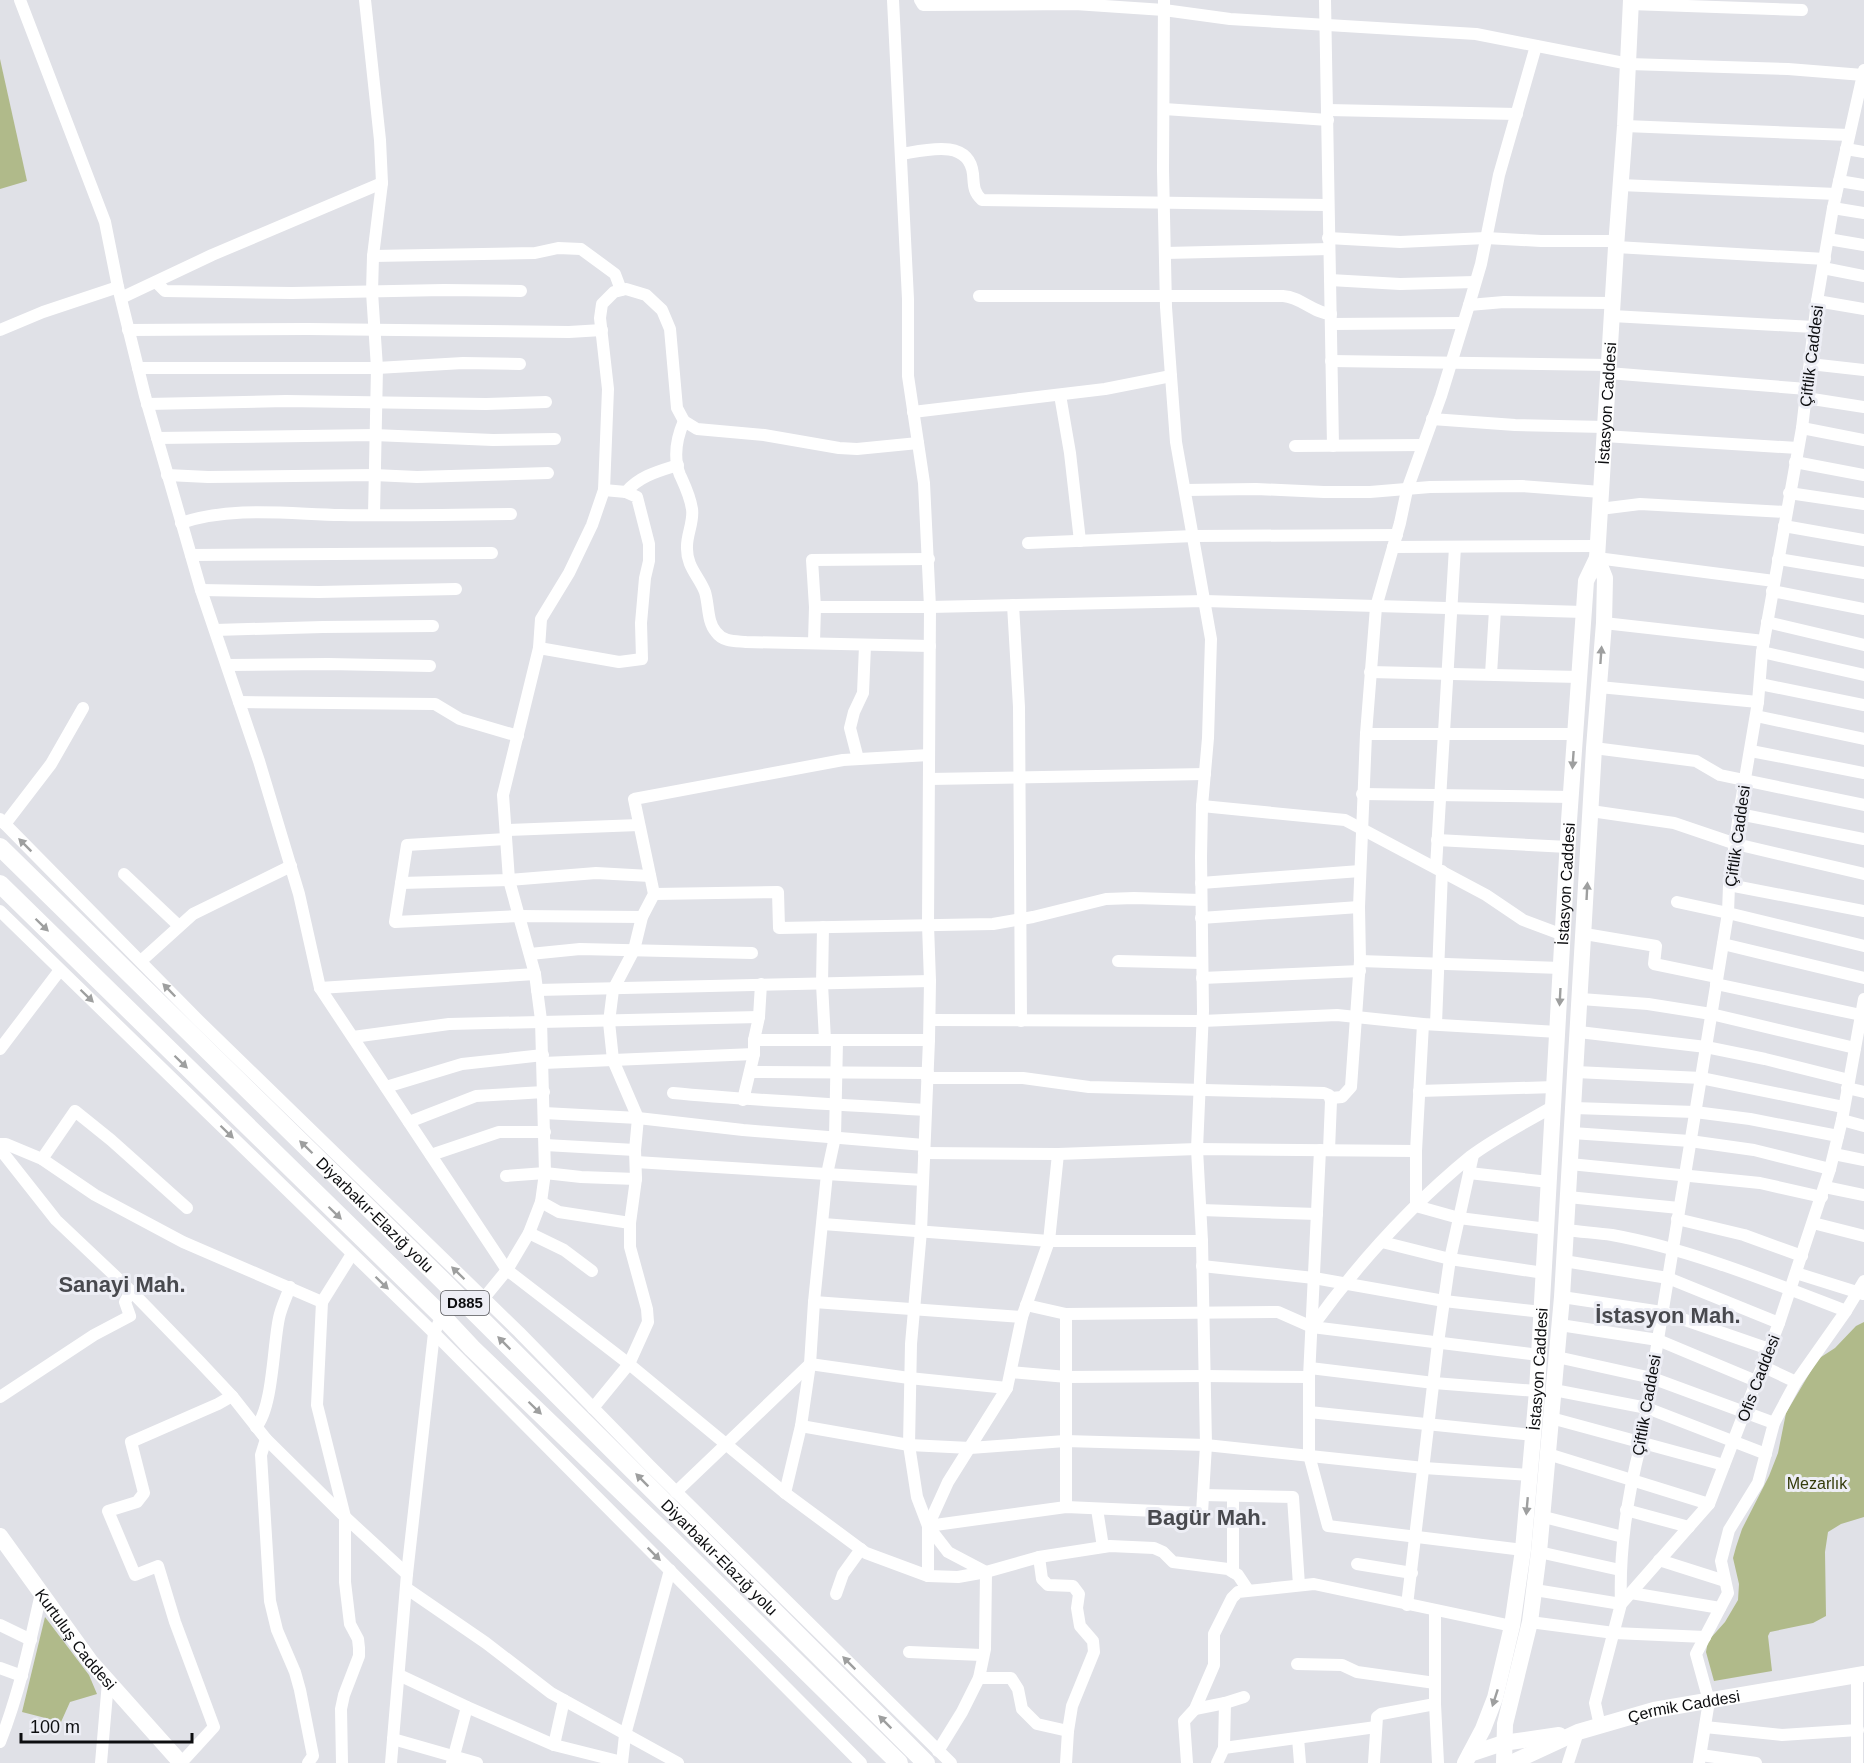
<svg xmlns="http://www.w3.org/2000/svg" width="1864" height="1763" viewBox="0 0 1864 1763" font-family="Arial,sans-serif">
<rect width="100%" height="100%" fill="#e0e1e7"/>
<g fill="#b0ba8a">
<polygon points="0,59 27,181 0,189"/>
<polygon points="1864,1322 1864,1517 1841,1524 1828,1532 1825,1552 1826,1616 1813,1623 1770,1632 1768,1636 1772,1671 1714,1681 1706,1652 1708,1641 1725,1622 1738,1600 1739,1584 1733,1558 1736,1547 1742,1529 1769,1476 1778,1453 1786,1413 1818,1359 1835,1348 1856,1326"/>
<polygon points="45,1617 89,1675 97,1694 70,1702 61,1722 22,1712"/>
</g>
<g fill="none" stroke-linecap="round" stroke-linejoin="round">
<g stroke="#fff" stroke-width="12">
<polyline points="20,0 105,222 118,287 145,396 201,590 259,761 299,894 320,988 507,1270 629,1364 785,1493 866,1553 928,1576 958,1577 986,1572 1039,1557 1110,1546 1154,1548 1163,1552 1173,1562 1228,1569 1238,1575 1248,1590"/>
<polyline points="365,0 380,140 382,183 373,256 372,292 377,368 374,515"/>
<polyline points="893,0 908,299 908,376 924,483 930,607 928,925 930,981 929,1040 921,1231 911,1344 909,1445 917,1497 928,1526 948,1552 986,1572"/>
<polyline points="920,0 923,5 1075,4 1164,10 1230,19 1476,34 1629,64 1788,69 1863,75"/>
<polyline points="1325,0 1333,446"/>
<polyline points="1630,4 1802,10"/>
<polyline points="1164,109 1328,120"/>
<polyline points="1328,110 1517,114"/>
<polyline points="1625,126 1849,135"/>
<polyline points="1846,149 1864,152"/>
<path d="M901 154C926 150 969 138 973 174 974 185 973 192 982 200L1328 205"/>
<polyline points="1839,181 1864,185"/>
<polyline points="1620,185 1836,194"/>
<polyline points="1833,208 1864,213"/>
<polyline points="1328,238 1400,242 1486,238 1541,241 1616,241"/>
<polyline points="1828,239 1864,245"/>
<polyline points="1616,247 1825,259"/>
<polyline points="1165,253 1329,249"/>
<polyline points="373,256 535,253 558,248 581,249 615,274 621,290"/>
<polyline points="1823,268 1864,276"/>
<polyline points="1330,280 1400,284 1475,282"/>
<polyline points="156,282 165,291 292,293 444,290 521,291"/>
<path d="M979 296H1283C1301 297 1313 313 1331 314"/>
<polyline points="121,298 212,255 382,183"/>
<polyline points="1817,301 1864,309"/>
<polyline points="1469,305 1504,302 1612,303"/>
<polyline points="1612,316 1813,327"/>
<polyline points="1331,324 1463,323"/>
<polyline points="0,330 43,312 118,287"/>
<polyline points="128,330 308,329 569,332 602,330"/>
<polyline points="1331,361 1609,365"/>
<polyline points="1810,364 1864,370"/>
<polyline points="138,368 377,368 463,363 520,364"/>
<polyline points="1608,373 1807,389"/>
<polyline points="1060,395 1070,453 1080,541"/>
<polyline points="1806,398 1864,407"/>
<polyline points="147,404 286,401 486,404 546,402"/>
<polyline points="913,412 1105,389 1171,376"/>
<polyline points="1432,419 1515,425 1605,427"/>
<path d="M684 421C677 437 673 457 680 475 685 486 690 496 692 509 694 521 687 534 687 546 686 567 699 576 705 592 709 605 707 622 716 632 723 642 735 641 746 642L930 646"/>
<polyline points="1802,428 1864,440"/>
<polyline points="1604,436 1798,448"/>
<polyline points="157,438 374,435 493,440 555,439"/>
<polyline points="1295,446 1422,445"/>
<polyline points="1795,462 1864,475"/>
<polyline points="167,475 208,477 374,475 417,477 548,473"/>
<polyline points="1185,490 1256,489 1324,492 1370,492 1430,487 1522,486 1601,492"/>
<path d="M626 492C639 476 659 471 678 465"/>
<polyline points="1789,493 1864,504"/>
<polyline points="1600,509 1640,504 1786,512"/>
<path d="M181 523C232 506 288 514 341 515 398 516 454 515 511 514"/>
<polyline points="1784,526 1864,540"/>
<polyline points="1028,543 1194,536 1397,535"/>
<polyline points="1393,547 1598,546"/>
<polyline points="191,555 492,553"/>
<polyline points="1597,558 1774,581"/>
<polyline points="1778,559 1864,573"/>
<polyline points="201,590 319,592 456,589"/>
<polyline points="1772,591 1864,609"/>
<polyline points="1013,605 1019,707 1021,1021"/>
<polyline points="815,607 930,607 1205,601 1584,612"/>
<polyline points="1767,622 1864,645"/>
<polyline points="1604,623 1764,641"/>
<polyline points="215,630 323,627 433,626"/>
<polyline points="814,642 815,607 812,560 929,559"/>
<polyline points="539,648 619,662 642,659 641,623 645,578 649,561 649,544 637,497 626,492 604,490"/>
<polyline points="1762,652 1864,675"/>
<polyline points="227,665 328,664 430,666"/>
<polyline points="1370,672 1579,677"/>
<polyline points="1491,674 1495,610"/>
<polyline points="1760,684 1864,705"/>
<polyline points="1599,687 1758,702"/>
<polyline points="239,702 435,704 460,719 518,736"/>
<polyline points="1756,716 1864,739"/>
<polyline points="1366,734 1575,734"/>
<polyline points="1594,748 1696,761 1720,775 1864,805"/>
<polyline points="1751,751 1864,773"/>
<polyline points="858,759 850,728 854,712 863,693 865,646"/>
<polyline points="929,779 1205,774"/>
<polyline points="1362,794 1571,797"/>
<polyline points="1202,806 1345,820 1486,895 1523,920 1563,935"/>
<polyline points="1591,811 1674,823 1736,844 1864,874"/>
<polyline points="1739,814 1864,839"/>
<polyline points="0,819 198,1020 519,1332 650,1466 951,1763"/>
<polyline points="5,824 51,764 83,708"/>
<polyline points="506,830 639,825"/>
<polyline points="506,839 407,845 395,922 519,916 642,917"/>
<polyline points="1437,840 1568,847"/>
<polyline points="1436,867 1455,547"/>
<polyline points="124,874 179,926"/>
<polyline points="401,883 509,880 596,873 650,876"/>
<polyline points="1201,883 1360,871"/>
<polyline points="1729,885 1864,911"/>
<polyline points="654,894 778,892 779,928 993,924 1033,917 1106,899 1134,898 1201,900"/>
<polyline points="1677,902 1728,913 1864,946"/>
<polyline points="0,911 434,1333 861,1763"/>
<polyline points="1201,918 1359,907"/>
<polyline points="823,927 822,984 825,1040"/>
<polyline points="1585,934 1656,946 1654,964 1717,977"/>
<polyline points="1723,944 1864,978"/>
<polyline points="530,954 580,949 752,953"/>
<polyline points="141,961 193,914 291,866"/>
<polyline points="1118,961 1202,963"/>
<polyline points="1360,961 1561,968"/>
<polyline points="1202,978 1360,971"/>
<polyline points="1716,984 1861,1015"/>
<polyline points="320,988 535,974"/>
<polyline points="537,990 930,981"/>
<polyline points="1581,999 1648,1004 1711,1014 1855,1048"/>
<polyline points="930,1020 1202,1021 1337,1015 1423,1024 1558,1032"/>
<polyline points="1423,1024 1416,1151 1416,1206 1459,1218 1547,1229"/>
<polyline points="1436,1024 1442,871"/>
<polyline points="1579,1032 1706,1047 1765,1059 1849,1080"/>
<polyline points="353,1037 449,1024 759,1017"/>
<polyline points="754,1040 759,1017 761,984"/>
<polyline points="0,1049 60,970"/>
<polyline points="543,1063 754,1054"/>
<polyline points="750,1072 928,1073"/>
<polyline points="1576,1072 1701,1078 1843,1107"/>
<polyline points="927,1078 1023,1078 1089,1087 1324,1093 1329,1095 1331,1101 1329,1150"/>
<polyline points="386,1087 462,1064 543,1055"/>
<polyline points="1847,1088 1864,1092"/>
<polyline points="1419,1091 1555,1087"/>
<path d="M673 1093C757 1101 841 1104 926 1110"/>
<polyline points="1331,1098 1342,1097 1351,1087 1360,961 1359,907 1366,734 1376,607 1400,523 1407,490 1441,396 1469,305 1481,264 1499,175 1536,46"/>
<polyline points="743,1100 754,1054 754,1040 929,1040"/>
<polyline points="1574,1108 1695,1112 1750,1119 1838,1136"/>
<polyline points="544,1113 638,1118 743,1130 924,1145"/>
<polyline points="1842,1120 1864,1126"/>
<polyline points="409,1122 476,1096 544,1092"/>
<polyline points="1572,1133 1690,1141 1754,1150 1830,1169"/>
<polyline points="0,1144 6,1144 42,1159 95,1195 183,1242 322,1302"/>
<polyline points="545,1145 635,1150"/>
<polyline points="0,1149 56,1220 131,1291 200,1362 232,1396 266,1439 345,1517 407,1574"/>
<polyline points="1320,1150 1309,1377 1309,1455 1328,1526 1523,1550"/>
<polyline points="924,1153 1058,1154 1197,1149 1416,1151"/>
<polyline points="1834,1154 1864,1160"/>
<polyline points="431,1155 499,1132 545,1132"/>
<polyline points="42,1159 75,1111 111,1140 187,1208"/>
<polyline points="636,1162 923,1180"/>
<polyline points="1570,1164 1760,1183 1822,1197"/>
<polyline points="1469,1173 1549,1182"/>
<polyline points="506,1176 545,1173 581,1177 636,1179"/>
<polyline points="1825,1187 1864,1195"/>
<polyline points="1568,1197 1679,1208"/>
<polyline points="541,1202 559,1212 630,1223"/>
<polyline points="1201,1210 1317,1214"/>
<polyline points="1677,1219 1744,1235 1802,1256"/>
<polyline points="1813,1223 1864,1236"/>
<polyline points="823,1224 1049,1241 1202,1241"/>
<path d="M1566 1230C1582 1232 1597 1233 1612 1235 1690 1249 1773 1283 1846 1311"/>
<polyline points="529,1233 564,1250 592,1271"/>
<polyline points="1382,1242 1450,1259 1544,1273"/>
<polyline points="1564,1261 1668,1278 1779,1323"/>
<polyline points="1202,1266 1314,1278 1444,1301 1542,1312"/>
<polyline points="1796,1273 1863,1294"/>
<polyline points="1562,1297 1662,1312 1769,1349"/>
<polyline points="484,1298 507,1270 529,1233 541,1202 545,1173 541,1020 535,974 509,880 503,795 539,648 541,619 569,573 592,525 604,490 608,389 600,318 602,304 614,292 626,289 646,295 662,310 670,329 677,408 684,421 697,429 764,435 839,448 857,449 918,443"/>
<polyline points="814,1302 1022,1317"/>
<polyline points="1026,1305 1066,1314 1278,1312 1312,1327 1539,1355"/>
<polyline points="1560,1325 1658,1340 1756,1381"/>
<path d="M1312 1327C1357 1265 1411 1205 1471 1156 1493 1139 1528 1121 1554 1106"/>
<polyline points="1557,1357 1652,1378 1774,1423"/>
<polyline points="1762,1366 1796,1382"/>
<polyline points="1310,1368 1434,1383 1537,1391"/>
<polyline points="1011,1372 1067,1377 1204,1376 1309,1377"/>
<polyline points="1554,1390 1647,1408 1766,1454"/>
<polyline points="0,1397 94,1335 130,1316 125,1302 131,1291"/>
<polyline points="593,1408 629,1364 648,1322 647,1309 630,1247 630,1223 636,1179 635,1150 638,1118 613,1060 609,1022 613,990 634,950 642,917 654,894 634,799 843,760 929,755"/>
<polyline points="1309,1412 1534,1435"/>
<polyline points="1551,1418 1724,1465"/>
<polyline points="801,1426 909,1445 970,1448 1065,1441 1206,1445 1424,1468 1530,1475"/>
<path d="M256 1427C273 1408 273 1345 279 1318 281 1308 286 1298 290 1287"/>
<polyline points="266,1439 261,1455 270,1601 277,1630 295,1672 300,1690 313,1756 308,1763"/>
<polyline points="1548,1454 1709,1504"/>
<polyline points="676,1492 810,1364 909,1378 1007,1388"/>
<polyline points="785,1493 801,1426 810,1364 814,1302 827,1174 835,1137 837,1041"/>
<polyline points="1203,1495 1293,1497 1299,1585"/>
<polyline points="1233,1496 1233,1572"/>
<polyline points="1066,1507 1066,1314"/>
<polyline points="1097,1509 1103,1547"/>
<polyline points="1626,1510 1689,1527"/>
<polyline points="1544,1517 1623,1537"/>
<polyline points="928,1526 1066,1507 1202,1513 1206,1445 1202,1241 1197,1149 1203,1011 1201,857 1202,806 1208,738 1211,639 1176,442 1171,376 1166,307 1163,170 1164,0"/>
<polyline points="1539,1552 1620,1570"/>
<polyline points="1039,1557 1042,1579 1048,1585 1073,1586 1079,1594 1077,1608 1080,1626 1093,1641 1094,1652 1072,1706 1068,1731 1066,1763"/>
<polyline points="1659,1560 1725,1581"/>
<polyline points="1357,1564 1412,1573"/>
<polyline points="928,1576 928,1526 948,1482 1007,1388 1022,1317 1049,1241 1058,1154"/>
<polyline points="406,1588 486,1643 551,1693 678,1763"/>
<path d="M1535 1590 1621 1604C1619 1549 1627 1497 1641 1443L1728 913 1729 885 1739 814 1758 702 1762 652 1802 428 1817 301 1833 208 1864 70"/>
<polyline points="1631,1593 1720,1608"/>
<polyline points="836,1594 843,1574 861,1549"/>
<polyline points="1407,1605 1438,1343 1450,1259 1473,1155"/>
<polyline points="1435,1611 1435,1704 1438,1763"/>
<polyline points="1530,1622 1614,1633 1705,1637"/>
<polyline points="0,1625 31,1640"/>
<polyline points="909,1652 982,1655"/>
<polyline points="1297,1664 1342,1665 1357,1672 1435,1683"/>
<polyline points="0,1668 22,1676"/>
<polyline points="399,1675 467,1707 554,1745 622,1762"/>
<polyline points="979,1678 1011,1678 1018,1689 1022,1709 1037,1724 1068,1731"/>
<polyline points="1195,1709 1225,1703"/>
<polyline points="1600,1726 1595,1703 1621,1604 1709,1504 1779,1323 1830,1169 1842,1120 1864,999"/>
<polyline points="1705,1727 1782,1735 1858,1730"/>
<polyline points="1298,1738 1300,1763"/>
<polyline points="393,1739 477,1763"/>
<path d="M0 1742C19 1694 30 1643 41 1593"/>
<polyline points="554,1745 564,1700"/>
<polyline points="1224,1748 1376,1727"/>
<polyline points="938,1751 962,1712 979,1678 985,1649 986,1572"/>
<polyline points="1701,1755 1756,1763"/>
<polyline points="101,1763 108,1682"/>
<polyline points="181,1763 214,1727 175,1622 158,1566 135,1575 108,1511 137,1502 144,1493 131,1442 218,1404 232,1396"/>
<polyline points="342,1763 341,1709 344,1695 359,1656 359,1648 358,1639 350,1624 345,1582 345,1517 317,1405 322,1302 352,1254"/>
<polyline points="391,1763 407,1574 434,1333 442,1316 459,1298"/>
<polyline points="452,1763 467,1707"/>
<polyline points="622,1763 625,1735 670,1570"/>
<polyline points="1187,1763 1184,1721 1195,1709 1214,1665 1214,1634 1232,1598 1238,1592 1314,1584 1512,1626"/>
<polyline points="1217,1763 1224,1748 1225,1703 1244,1697"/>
<polyline points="1374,1763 1377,1717 1381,1714 1435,1704"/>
<polyline points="1568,1763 1578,1732"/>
<polyline points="1699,1763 1709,1701 1696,1654 1728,1593 1721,1561 1729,1530 1758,1483 1774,1423 1796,1382 1846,1311 1864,1281"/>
<polyline points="1857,1763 1857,1675"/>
</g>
<g stroke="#fff" stroke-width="16">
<path id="s1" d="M0 1536 90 1661 181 1763"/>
<polyline points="1470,1754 1503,1743 1559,1735"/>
<path id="s2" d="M1465 1763 1483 1729 1495 1698 1512 1626 1523 1550 1537 1391 1569 821 1586 581 1597 558 1616 247 1625 126 1631 0"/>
<polyline points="1504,1763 1505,1724 1530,1622 1539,1552 1562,1297 1594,748 1604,623 1605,578 1597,558"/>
<path id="s3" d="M1511 1763 1578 1732 1654 1710 1864 1674"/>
</g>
<g stroke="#fff" stroke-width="18">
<path id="s4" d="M0 847 442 1280 926 1763"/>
<polyline points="0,884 442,1316 472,1348 671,1539 899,1763"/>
</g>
</g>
<defs><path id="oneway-solid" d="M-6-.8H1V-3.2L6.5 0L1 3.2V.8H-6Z" transform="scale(1.5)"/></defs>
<g fill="#9e9f9f">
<use href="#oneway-solid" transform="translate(1601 655) rotate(-86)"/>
<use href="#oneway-solid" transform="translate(1573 760) rotate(94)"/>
<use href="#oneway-solid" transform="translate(25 845) rotate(-135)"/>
<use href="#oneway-solid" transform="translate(1587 891) rotate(-87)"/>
<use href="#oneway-solid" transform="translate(42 925) rotate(44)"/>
<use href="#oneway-solid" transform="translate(169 990) rotate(-134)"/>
<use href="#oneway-solid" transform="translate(87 996) rotate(44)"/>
<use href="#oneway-solid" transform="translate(1560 997) rotate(93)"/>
<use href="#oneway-solid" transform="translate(181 1062) rotate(44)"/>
<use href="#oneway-solid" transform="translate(227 1132) rotate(44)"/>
<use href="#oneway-solid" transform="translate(306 1147) rotate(-136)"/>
<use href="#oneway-solid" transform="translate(335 1213) rotate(44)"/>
<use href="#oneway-solid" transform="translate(458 1273) rotate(-136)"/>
<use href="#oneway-solid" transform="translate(382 1283) rotate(44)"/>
<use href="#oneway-solid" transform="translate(504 1343) rotate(-135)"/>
<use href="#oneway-solid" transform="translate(535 1408) rotate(44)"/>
<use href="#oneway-solid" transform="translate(642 1480) rotate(-135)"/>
<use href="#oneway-solid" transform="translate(1527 1506) rotate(95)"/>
<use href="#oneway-solid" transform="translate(654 1554) rotate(45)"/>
<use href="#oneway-solid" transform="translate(849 1663) rotate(-135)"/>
<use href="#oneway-solid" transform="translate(1495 1698) rotate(108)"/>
<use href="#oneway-solid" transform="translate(885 1722) rotate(-135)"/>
</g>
<g text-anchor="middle" stroke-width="6" stroke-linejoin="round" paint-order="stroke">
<rect fill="#edeef5" stroke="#505155" stroke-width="1.5" x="441" y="1291" width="48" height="24" rx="4.5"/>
<g font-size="15" font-weight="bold" fill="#0d0e10">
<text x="465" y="1308">D885</text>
</g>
<g font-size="16" fill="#0d0e10" stroke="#edeef5">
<text transform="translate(1811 356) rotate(-83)" y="6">Çiftlik Caddesi</text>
<text dy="6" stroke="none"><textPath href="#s2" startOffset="1374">İstasyon Caddesi</textPath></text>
<text transform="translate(1737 836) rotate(-82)" y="6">Çiftlik Caddesi</text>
<text dy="6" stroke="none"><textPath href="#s2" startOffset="890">İstasyon Caddesi</textPath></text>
<text dy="6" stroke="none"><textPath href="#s4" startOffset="525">Diyarbakır-Elazığ yolu</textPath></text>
<text dy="6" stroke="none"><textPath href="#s2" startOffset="404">İstasyon Caddesi</textPath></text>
<text transform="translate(1758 1378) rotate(-69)" y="6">Ofis Caddesi</text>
<text transform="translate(1646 1405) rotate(-80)" y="6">Çiftlik Caddesi</text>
<text dy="6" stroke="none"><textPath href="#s4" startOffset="1011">Diyarbakır-Elazığ yolu</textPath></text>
<text dy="6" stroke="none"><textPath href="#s1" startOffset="128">Kurtuluş Caddesi</textPath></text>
<text dy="6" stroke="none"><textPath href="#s3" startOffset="183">Çermik Caddesi</textPath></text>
</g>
<g font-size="16" fill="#343b0a" stroke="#edeef5">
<text x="1817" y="1489">Mezarlık</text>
</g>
<g font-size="22" font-weight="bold" fill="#48494e" stroke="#edeef5">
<text x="122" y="1292">Sanayi Mah.</text>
<text x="1668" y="1323">İstasyon Mah.</text>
<text x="1207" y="1525">Bagür Mah.</text>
</g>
</g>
<path d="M21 1733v9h171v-9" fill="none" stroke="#0d0e10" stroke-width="3"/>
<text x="30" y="1733" font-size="18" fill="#0d0e10" stroke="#edeef5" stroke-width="4.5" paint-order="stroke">100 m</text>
</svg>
